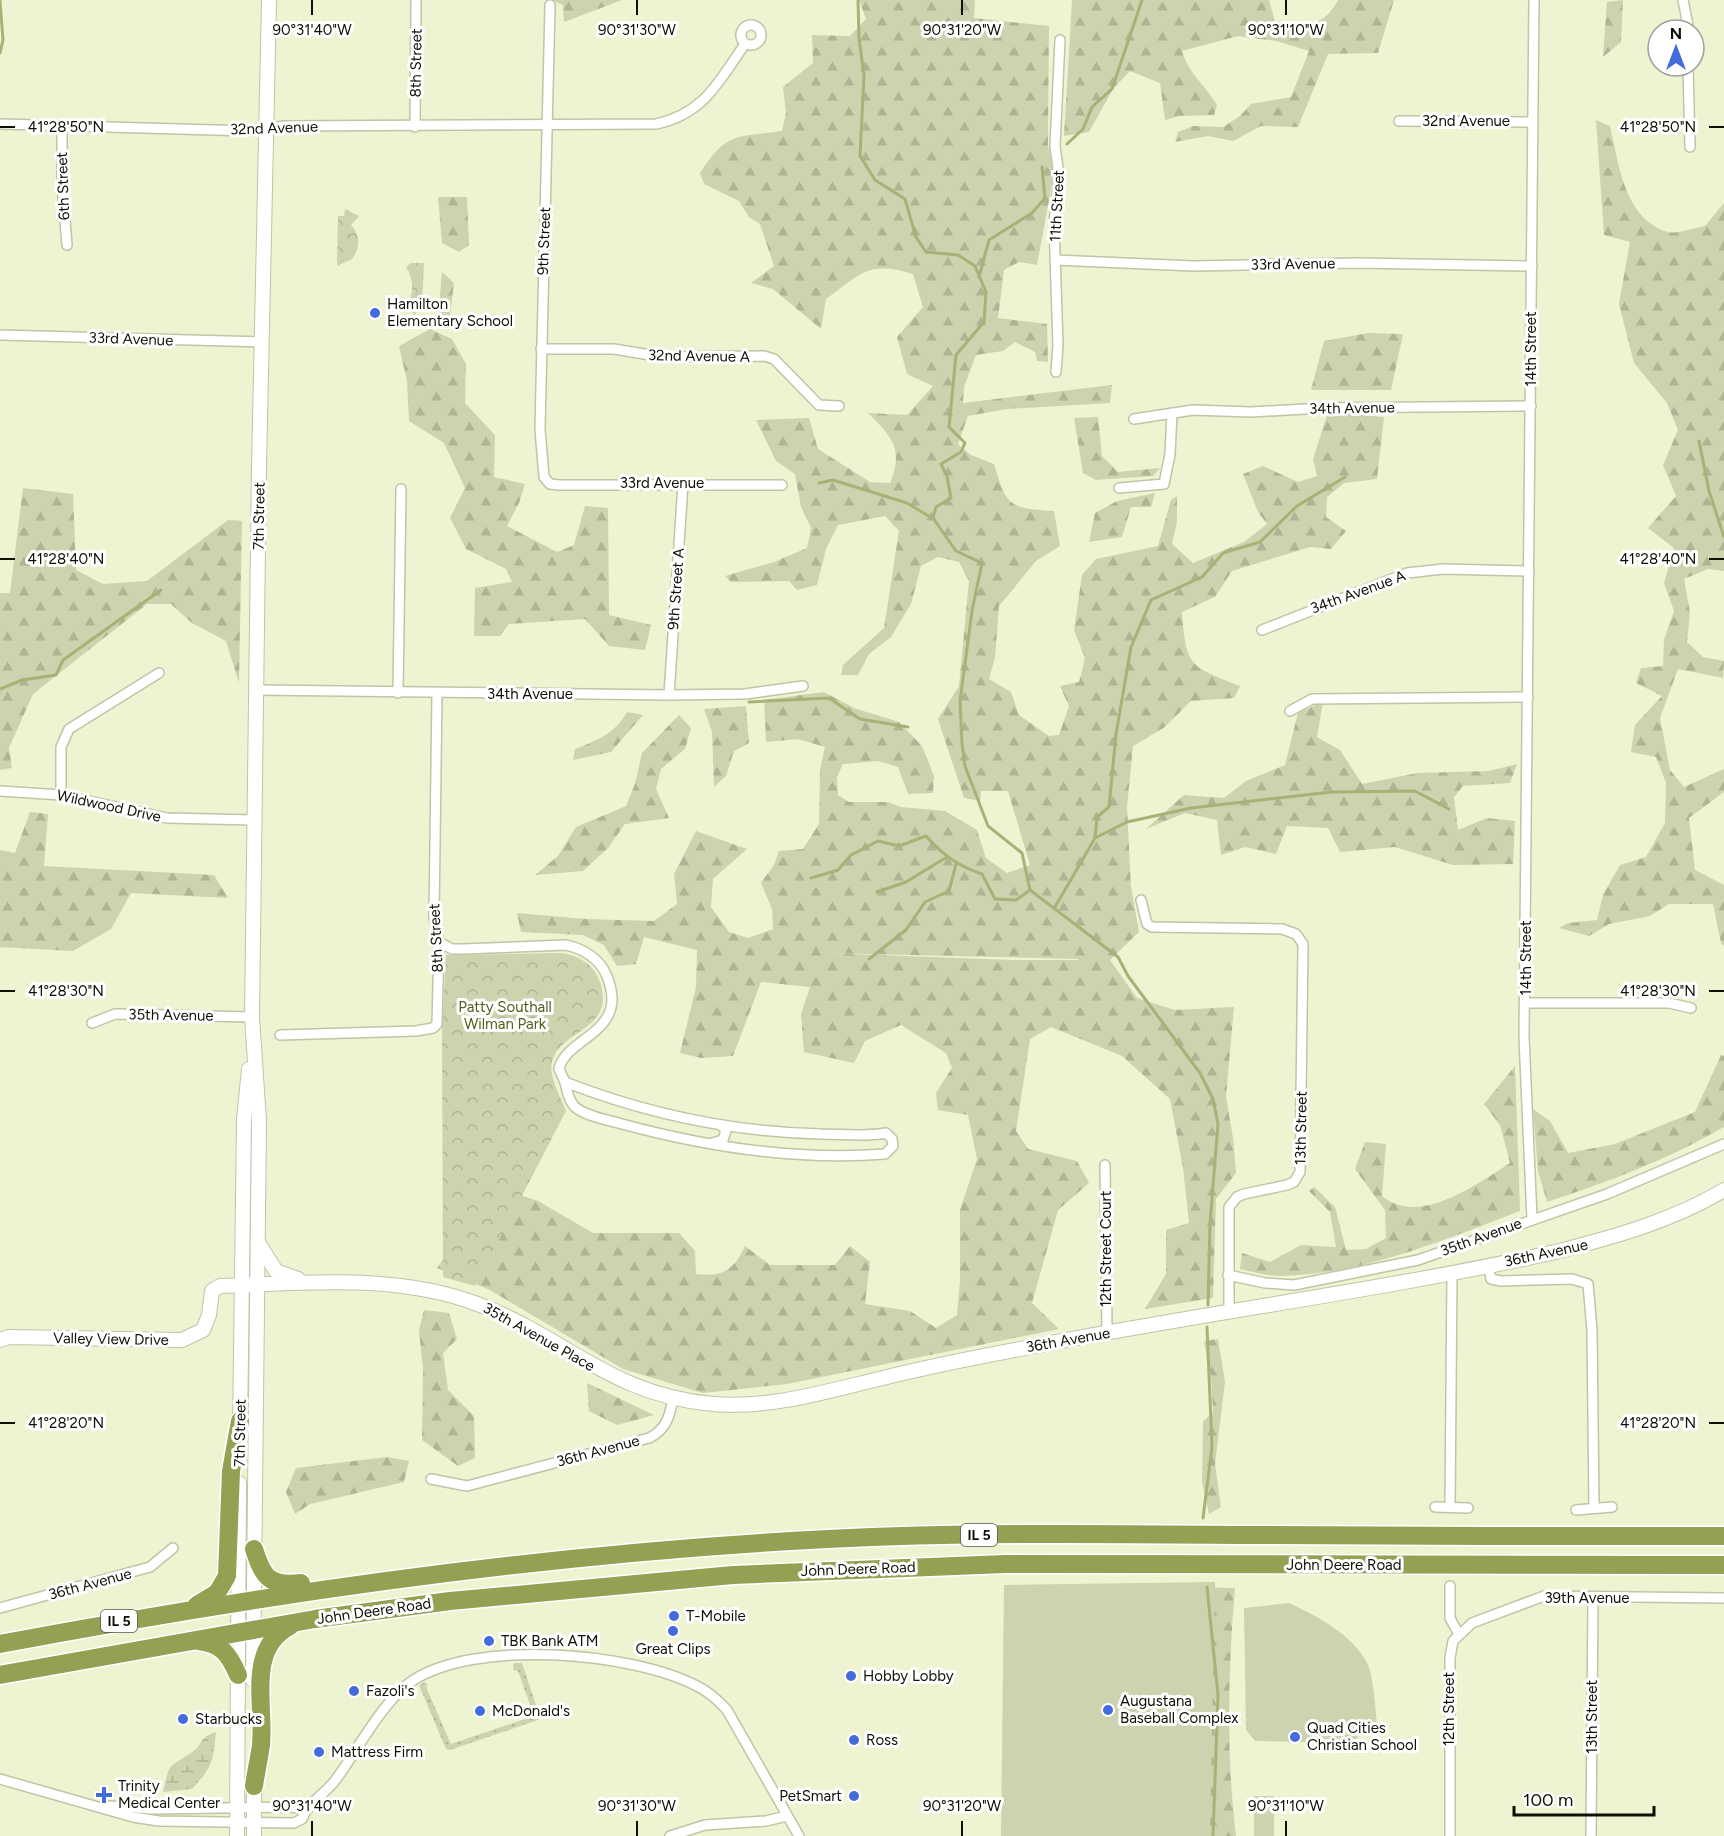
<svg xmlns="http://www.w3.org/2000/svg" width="1724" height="1836" viewBox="0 0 1724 1836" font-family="Figtree,sans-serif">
<defs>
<pattern id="grass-dots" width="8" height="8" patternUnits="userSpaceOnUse" patternTransform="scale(1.5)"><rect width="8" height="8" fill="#ccd3ae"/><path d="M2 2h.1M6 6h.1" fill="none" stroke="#aeb494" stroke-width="1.8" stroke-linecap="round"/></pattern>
<pattern id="forest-firs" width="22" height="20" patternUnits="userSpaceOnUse" patternTransform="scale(1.5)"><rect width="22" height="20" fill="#ccd3ae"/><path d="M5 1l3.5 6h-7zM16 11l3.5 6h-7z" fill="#aeb494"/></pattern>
<pattern id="wetland-marsh" width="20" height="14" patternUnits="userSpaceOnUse" patternTransform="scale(1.5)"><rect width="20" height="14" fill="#ccd3ae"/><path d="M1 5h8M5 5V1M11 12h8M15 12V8" fill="none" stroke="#aeb494"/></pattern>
<pattern id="park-crowns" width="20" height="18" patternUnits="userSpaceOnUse" patternTransform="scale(1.5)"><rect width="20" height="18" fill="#ccd3ae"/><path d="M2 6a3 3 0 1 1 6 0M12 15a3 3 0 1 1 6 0" fill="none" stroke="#aeb494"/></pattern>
</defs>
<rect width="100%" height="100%" fill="#eef4d2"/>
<polygon fill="url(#grass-dots)" points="514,1663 522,1663 540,1717 538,1720 450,1750 446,1749 419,1685 425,1682 428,1685 426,1687 451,1744 534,1716 518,1671 513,1670"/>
<g fill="url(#forest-firs)" fill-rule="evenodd">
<polygon points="552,0 622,0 564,22 563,5"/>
<path d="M859 0H975L974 18 1049 26 1048 145 1054 173 1037 265 1019 262 1004 270 998 318 1047 324 1048 362 1037 361 1035 352 1015 342 1003 351 976 355 964 387 963 403 1112 385 1110 403 1007 409 968 416 958 444 971 455 994 464C1007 508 1010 508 1054 511L1060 546 1036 561 999 606 995 658 989 679 1011 692 1019 715 1049 736 1059 735 1069 706 1060 686 1079 682 1085 658 1074 630 1082 575 1096 559 1158 546 1171 500 1177 496V521L1172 544 1193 563 1244 542 1267 524 1258 512 1243 474 1263 466 1298 482 1317 476 1313 459 1328 412 1384 417 1377 479 1344 483 1327 497 1326 517 1346 531 1331 549 1310 547 1232 571 1215 597 1182 612C1186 668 1190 666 1240 686L1234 698 1191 701 1165 727 1133 746 1127 807 1131 887 1139 932 1110 960 1137 998 1175 1010 1234 1007 1226 1097 1233 1138 1236 1173 1216 1199 1213 1298 1145 1309 1166 1274V1230L1189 1223 1183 1168 1170 1099 1122 1056 1051 1027 1030 1039 1016 1131 1028 1149 1077 1161 1089 1183 1058 1210 1032 1303 1059 1329 787 1384 703 1393 623 1369 490 1290 437 1268 493 1186 538 1201 593 1233H679L695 1251 696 1274C723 1277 733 1271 745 1246L770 1265H835L850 1246 870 1262 865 1304 910 1311 936 1328 957 1315 960 1281V1210L977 1159 968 1115 938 1110 936 1093 952 1068 946 1053 901 1025 865 1041 854 1063 804 1052 801 1014 810 987 761 982 733 1056 701 1058 680 1053 696 987 697 950 644 937 636 964 617 966 604 945 583 935 521 932 517 913 585 919 654 921 677 904 674 874 696 831 747 849 713 879 711 907 729 932 748 938 773 929 772 909 761 883 774 865 779 851 803 849 819 824 820 770 825 747 798 739 766 742 764 700 824 692 854 708 899 722 922 746 934 776 933 793 908 794 898 767 878 761 843 764 837 777 838 795 849 802H888L901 807 945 811 977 830 986 858 1007 873 1030 865 1008 791H981L980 801 964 798 938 719 959 686 969 581 959 562 938 557 921 566 911 604 891 637 869 654 858 675H841L843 665 884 628 899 531 885 516 838 525 826 549 817 585 797 590 789 581 731 582 725 576 774 562 807 548 811 528 801 507 795 474 776 461 756 420 809 418 818 449 870 482 890 483C904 449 892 437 868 413L907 415 933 386 907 374 897 337 923 307 913 274C867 260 861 274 826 299L821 329 773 289 751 283 774 266 760 224 749 217 739 201 704 184 700 173C728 131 735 138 782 131L786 113 783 87 813 63 812 35 850 36 866 19ZM822 953 1078 959V960H1014Z"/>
<path d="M1072 0H1269L1275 21C1303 26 1323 29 1338 0H1394L1378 53 1328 54 1298 127 1261 126 1233 141 1208 136 1175 142 1178 132 1193 126 1223 127 1240 116 1251 104 1291 97 1309 51 1276 41 1238 36 1182 51C1188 73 1206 86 1217 105L1214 115 1180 116 1165 120 1160 83 1130 71 1113 89 1089 132 1064 136Z"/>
<polygon points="1623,0 1621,42 1603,57 1607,2"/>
<path d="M1596 120 1610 126C1619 164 1624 219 1668 232 1678 234 1695 228 1705 226L1724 203V571L1708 569 1684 579 1690 612 1687 642 1703 657 1724 661 1723 678 1678 669 1660 718 1670 770 1684 787 1724 769V792L1689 818 1695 870 1724 885V946L1721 943 1713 904H1669L1650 916 1609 924 1589 936 1559 928 1568 923 1597 920 1603 895 1620 865 1646 857 1665 823 1666 783 1656 757 1631 752 1635 725 1662 696 1636 683 1641 668 1663 666 1664 640 1674 611 1664 583 1674 548 1648 528 1676 496 1663 465 1678 430 1667 403 1634 363 1619 304 1630 242 1604 235Z"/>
<polygon points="438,197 467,197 469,245 459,252 442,243"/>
<polygon points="442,272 454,283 450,316 438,319"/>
<polygon points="430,329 452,339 466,364 465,403 495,435 494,477 525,484 519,503 507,526 557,552 574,545 585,506 608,508 609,615 651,625 645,650 609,646 585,619 509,624 500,636 474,636 475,588 512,582 506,569 466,549 450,518 465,488 444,443 409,421 407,381 399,346"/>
<polygon points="1368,333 1403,334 1391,390 1311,390 1324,341"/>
<polygon points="1098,417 1102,456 1118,472 1160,468 1153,476 1096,480 1083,473 1074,418"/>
<polygon points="23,488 73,494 76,570 103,584 147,581 228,520 242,521 239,683 226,641 192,623 171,604 147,604 33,694 9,748 12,768 0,770 0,593 10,593"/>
<polygon points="1155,493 1151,507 1131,507 1122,537 1089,542 1095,513 1117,501"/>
<polygon points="1323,702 1317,737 1340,750 1362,784 1418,773 1489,771 1517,764 1510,783 1463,786 1454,797 1458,830 1487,818 1515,821 1513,864 1453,865 1395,847 1340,852 1328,828 1287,826 1276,854 1245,847 1221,855 1217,820 1185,813 1146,829 1184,795 1224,798 1246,781 1285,765 1298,713"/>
<polygon points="746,706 749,743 734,751 726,776 714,787 712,732 704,709"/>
<path d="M627 712 643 715 611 752 573 760 575 749C596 741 616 733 627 712Z"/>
<polygon points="679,715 691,728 685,749 661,769 656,789 669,818 625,824 608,848 583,871 535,875 558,856 576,827 626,806 635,784 642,753"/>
<polygon points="30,812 48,814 44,866 214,875 228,898 131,893 111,929 73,951 0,947 0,850 15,853"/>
<path d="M1721 1055 1724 1056V1127C1669 1159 1608 1182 1547 1202L1538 1171 1533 1109 1550 1121 1568 1153 1615 1144 1695 1112Z"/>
<path d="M1515 1066 1520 1211C1444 1240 1364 1274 1281 1276 1268 1276 1253 1272 1240 1269L1242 1253 1270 1262 1301 1245 1336 1247 1330 1212 1309 1191 1314 1187 1335 1207 1346 1250 1366 1249 1386 1238 1385 1210 1355 1169 1365 1142 1386 1144 1382 1196C1419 1227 1477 1184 1510 1163L1500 1125 1484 1104Z"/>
<polygon points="424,1310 449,1313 457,1339 443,1353 448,1390 474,1416 475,1458 458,1466 422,1440 423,1370 419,1330"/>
<polygon points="1218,1339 1225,1382 1215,1464 1221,1507 1209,1514 1202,1482 1203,1421 1213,1413 1211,1377 1204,1341"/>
<polygon points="587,1383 654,1415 617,1425 589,1411"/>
<polygon points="387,1457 409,1461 404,1482 310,1504 295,1514 286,1492 296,1468"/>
<path d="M1195 1587 1235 1588C1228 1671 1226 1753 1236 1836H1188Z"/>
</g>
<path fill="url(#wetland-marsh)" d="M216 1732C213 1762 213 1766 192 1789L163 1792C170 1762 167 1769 191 1753 204 1745 197 1738 216 1732Z"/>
<g fill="url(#park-crowns)">
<path d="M345 209 359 216 351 225C361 236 360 248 352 259L337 266 338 216H344Z"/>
<path d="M411 263H424L422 302 415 315 407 308C413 293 415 281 406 267Z"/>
<path d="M562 953C580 957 593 963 600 982 616 1031 560 1029 552 1062 548 1075 561 1098 566 1111L475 1286 443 1277 442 1030 446 955Z"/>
</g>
<g fill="#ccd3ae">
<polygon points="1215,1582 1210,1836 1001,1836 1004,1585"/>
<path d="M1289 1603C1317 1616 1354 1635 1368 1665 1374 1679 1376 1717 1378 1734L1358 1736 1356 1743 1255 1741 1246 1730 1244 1608Z"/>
<rect x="1254" y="1796" width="20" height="40"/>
</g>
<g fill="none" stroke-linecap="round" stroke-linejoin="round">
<g stroke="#a8b276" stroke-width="3">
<polyline points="858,0 859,38 864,76 860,156 875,180 905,199 916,237 926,252 958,255 975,266 986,292 984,322 956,355 949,427 965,443 961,452 941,464 947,476 951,498 936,507 933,518 956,551 982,563 972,611 960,701 962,744 965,766 988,826 1022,853 1030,890 1118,957 1128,976 1200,1073 1213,1099 1218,1124 1210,1223 1208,1305"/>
<polyline points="0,1 3,40 0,53"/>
<polyline points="1067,144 1083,129 1092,107 1112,89 1142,0"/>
<polyline points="979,277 989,240 1032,213 1045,198 1042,167"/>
<polyline points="1699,441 1709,491 1724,537"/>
<polyline points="819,483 833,480 907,503 932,518"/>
<polyline points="0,689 22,680 56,675 63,660 161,590"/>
<polyline points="749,702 829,698 860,719 908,727"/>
<polyline points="1095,838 1097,817 1109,807 1116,734 1131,647 1151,600 1202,577 1223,553 1260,542 1297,506 1345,477"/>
<path d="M811 878 838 870 851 855 878 841 899 846 926 836C943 855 958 866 982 874L995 899 1016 900 1030 890"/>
<polyline points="877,892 906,882 947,857"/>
<polyline points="1055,907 1095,838 1127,822 1191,808 1332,792 1415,791 1449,809"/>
<polyline points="869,959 906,930 925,902 949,891 956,864"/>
<polyline points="1203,1518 1212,1447 1207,1327"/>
<polyline points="1207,1587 1218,1695 1213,1836"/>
</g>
<defs>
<g id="street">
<polyline points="1683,0 1689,30"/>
<polyline points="550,5 540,429 544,477 550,484 559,485 782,485"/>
<circle cx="751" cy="35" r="10"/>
<polyline points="1688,66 1690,147"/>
<polyline points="1399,121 1533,122"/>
<path d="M0 124 250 131 284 126 656 124C704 114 719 81 745 44"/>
<polyline points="62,126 62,185 67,245"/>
<polyline points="415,127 416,0"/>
<polyline points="1055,260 1193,266 1359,263 1532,266"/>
<polyline points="0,335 262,342"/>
<polyline points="541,349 614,349 662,357 764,356 774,359 819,405 839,406"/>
<polyline points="1056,372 1058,345 1054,223 1059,175 1055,146 1060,40"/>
<polyline points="1134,419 1193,410 1251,412 1323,408 1531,406"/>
<polyline points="1119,488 1164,484 1170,454 1172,413"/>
<polyline points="1262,630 1407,573 1443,569 1529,571"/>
<polyline points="257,690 669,695 745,694 803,686"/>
<polyline points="398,693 401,489"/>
<polyline points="669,695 683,484"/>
<polyline points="1290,711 1312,699 1528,697"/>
<polyline points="0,791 61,795 167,818 254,820"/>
<polyline points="61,795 61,747 69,729 159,673"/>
<polyline points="1141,900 1147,924 1152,927 1282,929 1296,934 1303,944 1300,1172 1294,1182 1287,1185 1244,1194 1237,1197 1229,1207 1229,1311"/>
<path d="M439 942 452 949H462L566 945C583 949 598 957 606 974 632 1033 566 1036 559 1069L565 1082"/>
<polyline points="1526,1003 1669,1003 1691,1008"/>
<polyline points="92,1023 115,1014 252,1017"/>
<polyline points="280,1035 416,1031 433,1028 437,1024 439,942 434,917 437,693"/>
<path d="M565 1082C647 1114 733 1132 821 1134 842 1134 865 1137 886 1133L892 1139 893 1146 885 1154C796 1161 707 1147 622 1124 608 1120 585 1116 575 1107 568 1100 567 1090 565 1082Z"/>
<polyline points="712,1143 723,1140 726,1131 721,1125"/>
<polyline points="1105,1165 1107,1333"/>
<polyline points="1532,1219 1524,1037 1534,0"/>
<polyline points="1488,1265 1491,1279 1501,1281 1572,1279 1588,1284 1592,1330 1594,1508"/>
<polyline points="1228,1275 1265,1283 1294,1285 1418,1260 1607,1194 1724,1144"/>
<path d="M431 1479 467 1486 649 1438C666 1430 670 1416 673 1398"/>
<polyline points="1435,1507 1468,1508"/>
<polyline points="1450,1507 1452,1272"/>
<polyline points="1576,1510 1612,1507"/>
<polyline points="1450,1586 1450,1618 1458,1633"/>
<polyline points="0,1608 150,1567 173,1548"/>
<path d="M0 1779 133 1817 159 1821 294 1823 302 1819C308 1802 327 1793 337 1778 358 1749 383 1701 412 1681 475 1639 630 1652 695 1685 708 1691 718 1700 727 1710L799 1836"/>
<polyline points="110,1806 152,1809 292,1807 305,1810"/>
<polyline points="670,1836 705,1825 766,1821 787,1816"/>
<polyline points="1450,1836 1450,1658 1453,1641 1472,1623 1544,1596 1724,1598"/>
<polyline points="1591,1836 1593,1597"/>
</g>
<g id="secondary">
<polyline points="259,1244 276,1271 298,1279"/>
<path d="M0 1340 9 1337 182 1340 203 1330 209 1315 212 1291 220 1286C306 1283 398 1273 480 1305 566 1338 613 1396 713 1404 771 1409 827 1391 883 1378 930 1366 977 1357 1025 1348 1201 1313 1380 1291 1555 1252 1614 1237 1672 1221 1724 1190"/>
<polyline points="240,1431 244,1119 249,1069"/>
<polyline points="253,1680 259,1121 252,1017 259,467 269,0"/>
<polyline points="254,1778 254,1836"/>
<polyline points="237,1836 239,1483"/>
</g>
<g id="highway">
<path d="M254 1549C263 1577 269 1587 301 1583"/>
<polyline points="197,1605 217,1593 227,1576 231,1471 240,1421"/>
<path d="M199 1641C222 1644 229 1654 238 1675"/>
<path d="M0 1644C274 1592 549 1553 828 1539 970 1532 1112 1534 1254 1535 1411 1536 1567 1536 1724 1536"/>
<polyline points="0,1675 315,1619 450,1601 733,1575 1005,1564 1724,1565"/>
<path d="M254 1786C256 1772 259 1759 261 1745 265 1705 246 1649 290 1626"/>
</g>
</defs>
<use href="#street" stroke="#bfc5a5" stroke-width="12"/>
<use href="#secondary" stroke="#bfc5a5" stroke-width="16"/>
<use href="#highway" stroke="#fff" stroke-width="21"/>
<use href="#street" stroke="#fff" stroke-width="9"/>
<use href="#secondary" stroke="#fff" stroke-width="14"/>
<use href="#highway" stroke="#94a052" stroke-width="18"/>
</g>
<path fill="none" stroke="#0e1005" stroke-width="2" d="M312 0V15M637 0V15M962 0V15M1286 0V15M0 127H15M1709 127H1724M0 559H15M1709 559H1724M0 991H15M1709 991H1724M0 1423H15M1709 1423H1724M312 1821V1836M637 1821V1836M962 1821V1836M1286 1821V1836"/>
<g fill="#436bdc" stroke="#fff" stroke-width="2">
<circle cx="375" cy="313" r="6"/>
<circle cx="674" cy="1616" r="6"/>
<circle cx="673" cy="1631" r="6"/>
<circle cx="489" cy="1641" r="6"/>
<circle cx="851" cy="1676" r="6"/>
<circle cx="354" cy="1691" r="6"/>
<circle cx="1108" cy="1710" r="6"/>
<circle cx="480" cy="1711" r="6"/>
<circle cx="183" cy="1719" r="6"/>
<circle cx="1295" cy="1737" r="6"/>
<circle cx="854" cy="1740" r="6"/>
<circle cx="319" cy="1752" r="6"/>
<path d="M101 1786h6v6h6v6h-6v6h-6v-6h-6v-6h6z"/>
<circle cx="854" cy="1796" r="6"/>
</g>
<g text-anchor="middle" stroke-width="6" stroke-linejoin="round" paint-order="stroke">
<g fill="#fff" stroke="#565850" stroke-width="1.5">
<rect x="961" y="1524" width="36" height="22" rx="4.5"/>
<rect x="101" y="1610" width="36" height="22" rx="4.5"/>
</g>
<g font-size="14" font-weight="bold" fill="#0e1005">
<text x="979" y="1540">IL 5</text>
<text x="119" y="1626">IL 5</text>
</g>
<g font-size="15" fill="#0e1005" stroke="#fff">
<text transform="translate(416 63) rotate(-89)" y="5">8th Street</text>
<text x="1466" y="126">32nd Avenue</text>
<text transform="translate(274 128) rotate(-2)" y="5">32nd Avenue</text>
<text transform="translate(63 186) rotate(-92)" y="5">6th Street</text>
<text transform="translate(1057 206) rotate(-87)" y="5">11th Street</text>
<text transform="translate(544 241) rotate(-88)" y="5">9th Street</text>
<text transform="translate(1293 264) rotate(-1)" y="5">33rd Avenue</text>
<text transform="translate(131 339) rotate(2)" y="5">33rd Avenue</text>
<text transform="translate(1531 349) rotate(-90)" y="5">14th Street</text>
<text transform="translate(699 356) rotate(1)" y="5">32nd Avenue A</text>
<text transform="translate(1352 408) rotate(-1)" y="5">34th Avenue</text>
<text x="662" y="488">33rd Avenue</text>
<text transform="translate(259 516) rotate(-89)" y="5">7th Street</text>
<text transform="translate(676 589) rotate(-86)" y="5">9th Street A</text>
<text transform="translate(1358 592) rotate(-20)" y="5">34th Avenue A</text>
<text x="530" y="699">34th Avenue</text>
<text transform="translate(109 806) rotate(12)" y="5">Wildwood Drive</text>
<text transform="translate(436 938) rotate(-93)" y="5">8th Street</text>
<text transform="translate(1526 958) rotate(-90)" y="5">14th Street</text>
<text transform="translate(171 1015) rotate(1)" y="5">35th Avenue</text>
<text transform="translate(1301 1128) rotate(-89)" y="5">13th Street</text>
<text transform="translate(1481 1237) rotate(-20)" y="5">35th Avenue</text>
<text transform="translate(1106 1249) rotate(-90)" y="5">12th Street Court</text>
<text transform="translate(1546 1253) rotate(-12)" y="5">36th Avenue</text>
<text transform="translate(539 1337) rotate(29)" y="5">35th Avenue Place</text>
<text transform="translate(111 1339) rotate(1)" y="5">Valley View Drive</text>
<text transform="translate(1068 1340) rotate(-10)" y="5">36th Avenue</text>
<text transform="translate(240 1433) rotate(-89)" y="5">7th Street</text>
<text transform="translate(598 1451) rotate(-15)" y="5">36th Avenue</text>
<text x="1344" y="1570">John Deere Road</text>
<text transform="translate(858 1569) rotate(-2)" y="5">John Deere Road</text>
<text transform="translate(90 1584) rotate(-15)" y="5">36th Avenue</text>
<text x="1587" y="1603">39th Avenue</text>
<text transform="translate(374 1611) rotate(-8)" y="5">John Deere Road</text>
<text transform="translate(1449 1709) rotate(-90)" y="5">12th Street</text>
<text transform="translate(1592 1717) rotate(-90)" y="5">13th Street</text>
</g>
<g font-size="15" fill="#0e1005" stroke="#fff" text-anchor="start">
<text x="387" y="309">Hamilton<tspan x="387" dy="17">Elementary School</tspan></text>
<text x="686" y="1621">T-Mobile</text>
<text x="501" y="1646">TBK Bank ATM</text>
<text x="673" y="1654" text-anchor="middle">Great Clips</text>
<text x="863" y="1681">Hobby Lobby</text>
<text x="366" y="1696">Fazoli's</text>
<text x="1120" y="1706">Augustana<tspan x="1120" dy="17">Baseball Complex</tspan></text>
<text x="492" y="1716">McDonald's</text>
<text x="195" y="1724">Starbucks</text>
<text x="1307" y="1733">Quad Cities<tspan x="1307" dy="17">Christian School</tspan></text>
<text x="866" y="1745">Ross</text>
<text x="331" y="1757">Mattress Firm</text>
<text x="118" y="1791">Trinity<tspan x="118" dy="17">Medical Center</tspan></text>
<text x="842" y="1801" text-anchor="end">PetSmart</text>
</g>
<g font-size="15" fill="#555e1c" stroke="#fff">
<text x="505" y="1012">Patty Southall<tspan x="505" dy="17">Wilman Park</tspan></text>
</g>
</g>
<g font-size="15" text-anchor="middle" fill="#0e1005" stroke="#fff" stroke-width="6" stroke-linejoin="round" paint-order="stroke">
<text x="312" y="35">90°31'40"W</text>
<text x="637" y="35">90°31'30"W</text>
<text x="962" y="35">90°31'20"W</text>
<text x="1286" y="35">90°31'10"W</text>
<text x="66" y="132">41°28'50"N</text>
<text x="1658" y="132">41°28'50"N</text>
<text x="66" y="564">41°28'40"N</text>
<text x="1658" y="564">41°28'40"N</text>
<text x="66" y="996">41°28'30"N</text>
<text x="1658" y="996">41°28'30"N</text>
<text x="66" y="1428">41°28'20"N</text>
<text x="1658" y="1428">41°28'20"N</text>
<text x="312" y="1811">90°31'40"W</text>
<text x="637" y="1811">90°31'30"W</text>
<text x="962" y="1811">90°31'20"W</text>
<text x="1286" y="1811">90°31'10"W</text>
</g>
<g transform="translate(1676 48)"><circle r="28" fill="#ffffff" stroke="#9f9f9b" stroke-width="1.5"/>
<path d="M0-4.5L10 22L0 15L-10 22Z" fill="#436bdc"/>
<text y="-9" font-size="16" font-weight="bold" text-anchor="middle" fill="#0e1005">N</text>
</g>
<path d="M1514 1806v9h140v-9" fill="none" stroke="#0e1005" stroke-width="3"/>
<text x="1523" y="1806" font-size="18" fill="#0e1005" stroke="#ffffff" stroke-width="4.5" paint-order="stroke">100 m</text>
</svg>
